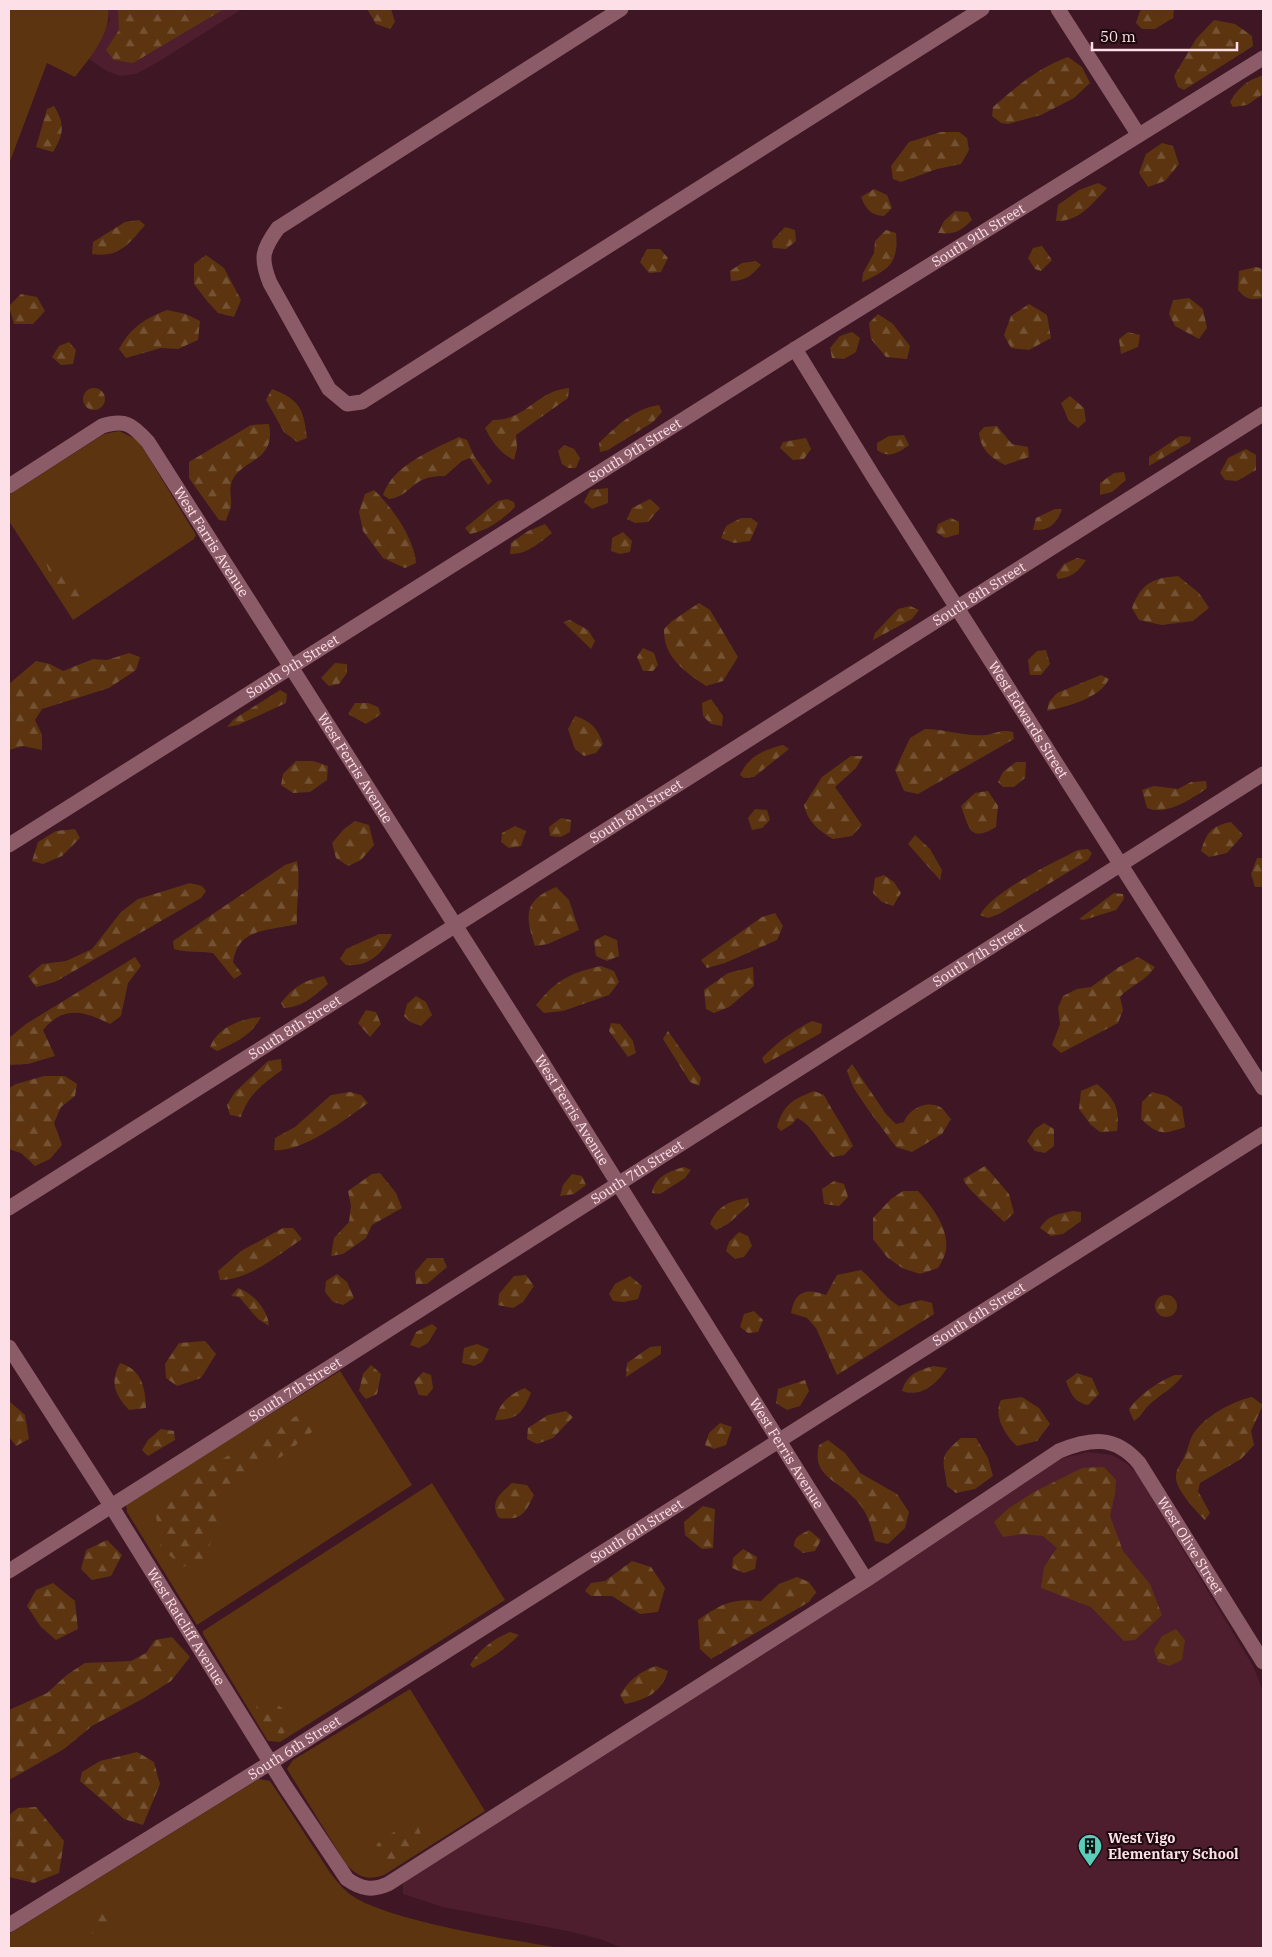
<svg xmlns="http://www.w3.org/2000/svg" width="1272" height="1957" viewBox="0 0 1272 1957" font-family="'IBM Plex Serif',serif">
<defs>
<pattern id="forest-firs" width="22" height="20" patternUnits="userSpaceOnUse" patternTransform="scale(1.25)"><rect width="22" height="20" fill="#5c3510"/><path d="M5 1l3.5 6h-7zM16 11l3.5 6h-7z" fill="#745233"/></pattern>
</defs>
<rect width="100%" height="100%" fill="#3f1624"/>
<g fill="#4e1e2f">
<polygon points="108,9 242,9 158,62 136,74 120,76 107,71 89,59 110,20"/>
<polygon points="1088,1452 1112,1455 1126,1463 1136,1472 1253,1666 1263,1691 1263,1948 622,1948 600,1939 572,1932 443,1907 403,1894 403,1884 409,1878 1060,1459"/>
</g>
<g fill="#5c3510">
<path d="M9 9H108C112 32 89 59 75 77L47 63 9 164Z"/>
<polygon points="119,431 136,439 144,450 196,535 194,539 73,620 9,521 9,495 104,434"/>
<polygon points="340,1371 412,1485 197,1625 127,1512 126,1504"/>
<polygon points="432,1483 505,1600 280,1742 268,1741 203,1634 203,1631"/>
<path d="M410 1689 485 1811 384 1875C367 1881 358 1877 346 1864L287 1769 293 1760Z"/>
<path d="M259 1779 270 1781C284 1802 298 1823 312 1845 323 1861 332 1878 346 1891 377 1920 513 1940 559 1948H9V1934Z"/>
</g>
<g fill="url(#forest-firs)">
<polygon points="118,9 224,9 133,63 114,60 106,50 119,30"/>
<polygon points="367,9 391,9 395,22 390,29 376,24"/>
<polygon points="1143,9 1174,9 1173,18 1155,29 1142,29 1136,23 1140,11"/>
<polygon points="1214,20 1235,24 1252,36 1253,46 1184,90 1178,87 1174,76 1196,39"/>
<path d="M1068 57 1082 67 1090 83 1074 98 1041 115 1008 124 1001 123 992 116 993 107C1018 86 1037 68 1068 57Z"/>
<path d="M1261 76H1263V94L1247 105 1233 107 1230 102C1238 88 1246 81 1261 76Z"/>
<path d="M54 106C65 124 64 134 53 152L36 147 47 109Z"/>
<polygon points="941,132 959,132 967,138 969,150 961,164 937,169 901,182 893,179 891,166 909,142"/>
<polygon points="1162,143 1173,146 1179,164 1165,181 1148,187 1139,173 1146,154"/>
<path d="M1098 183 1107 188C1092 204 1079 222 1056 221L1058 205 1079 190Z"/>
<path d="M874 189 887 195 892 208 884 216C870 215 866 209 861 197Z"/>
<path d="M955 211 968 212 972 220C961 231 954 235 938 233L944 221Z"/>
<path d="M139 220 145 225C129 244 119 258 92 254L93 242 125 222Z"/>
<polygon points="785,227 795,230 796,241 786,249 773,248 772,241"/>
<path d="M886 230 896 233C899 264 888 270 862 282L863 273 874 253 875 241Z"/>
<polygon points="1042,246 1052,260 1041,271 1035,269 1028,258 1033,248"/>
<polygon points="647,249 660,249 668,258 661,272 649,273 640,262"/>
<polygon points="206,255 224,268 241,300 234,317 218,313 207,301 194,284 194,264"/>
<path d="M756 261 761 265C751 276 745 281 731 281L730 271 742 263Z"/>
<path d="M1256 267 1263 269V298C1251 300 1246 300 1238 290L1239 271Z"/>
<polygon points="21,294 37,297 45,311 33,324 14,324 9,306"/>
<polygon points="1189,298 1203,309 1207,328 1199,339 1175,326 1169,314 1173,300"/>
<polygon points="1029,304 1047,315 1051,338 1029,350 1011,348 1004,335 1011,316"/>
<path d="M167 310 186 314 200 321 198 340 178 349 161 348 126 358 119 349C129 329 145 318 167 310Z"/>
<polygon points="878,314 893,324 910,346 907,359 886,357 871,339 869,323"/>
<polygon points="852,332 860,338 856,352 844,359 832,358 830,348 840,336"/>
<polygon points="1128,332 1140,335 1138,347 1121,354 1119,339"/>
<polygon points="69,342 76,350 73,364 61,365 52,357 59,346"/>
<path d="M569 388 568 398 516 435 517 448 514 460C500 453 492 442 485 428L493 420C527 420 536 391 569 388Z"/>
<circle cx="94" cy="399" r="11"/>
<path d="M272 389C300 400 303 408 307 438L297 442 284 432 266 400Z"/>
<polygon points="1070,396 1084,408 1086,421 1078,428 1069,421 1061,403"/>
<path d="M659 405 662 412 653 422 608 450 600 452 599 443C617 426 633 409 659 405Z"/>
<path d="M269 424C276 461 245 458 233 479 228 488 232 497 231 506 230 511 227 516 226 521L219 520 189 478V462L251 425Z"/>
<path d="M997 426 1012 444 1028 447 1029 457 1005 465C990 457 981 450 979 433L984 427Z"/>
<path d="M904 435 909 445C898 453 889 459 877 450V443L889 436Z"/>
<polygon points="1180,436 1191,437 1190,442 1149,466 1149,457"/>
<path d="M459 437 467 440 474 456 492 481 488 485 470 458 462 461 445 476C436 476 424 477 417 483 407 490 402 498 389 499L383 495C393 465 432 450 459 437Z"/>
<polygon points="806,438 811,449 804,459 793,460 780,448 783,442"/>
<polygon points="564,445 574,449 580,458 576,468 568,468 562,464 558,451"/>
<polygon points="1246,449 1256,455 1256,470 1237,481 1225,480 1220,473 1228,458"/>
<polygon points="1124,472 1126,480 1112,492 1100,495 1100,483 1114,473"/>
<polygon points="608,488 608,503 592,509 584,502 590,490"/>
<path d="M374 490C392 507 414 538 416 563L405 568 383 558 363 531 359 512 365 494Z"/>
<path d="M507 499 514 502 515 507C502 520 489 530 470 534L465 528 498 501Z"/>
<polygon points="650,499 660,508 648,522 635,523 627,519 632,508"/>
<path d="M1055 509H1062C1057 524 1049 531 1033 530L1036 518Z"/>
<polygon points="741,518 751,518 758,523 750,541 734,543 721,538 726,526"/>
<polygon points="951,518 959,522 959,534 945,538 936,532 938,524"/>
<path d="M545 524 552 533C539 543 528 554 510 554L511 543 528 531Z"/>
<polygon points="623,532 632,541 630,552 620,554 611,551 612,538"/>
<path d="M1077 558 1086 560C1080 570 1071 578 1058 579L1056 575 1064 564Z"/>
<polygon points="57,560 74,577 82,596 79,607 56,586 46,564"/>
<path d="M1178 576 1199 593 1209 608 1193 621 1162 625 1139 620 1132 608C1141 583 1153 578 1178 576Z"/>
<path d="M699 603 710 610 738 657 723 681 706 686C685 672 663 657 664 629L672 621Z"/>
<polygon points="910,606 919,610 912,619 873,640 875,633 898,609"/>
<polygon points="570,620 588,630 595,641 591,649 563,622"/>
<polygon points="643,648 654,653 658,665 653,671 643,671 637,657"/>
<polygon points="1046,650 1050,664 1041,675 1030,675 1028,660 1037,651"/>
<polygon points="129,653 140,657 136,670 109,688 42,709 35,720 42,735 42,750 23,746 9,750 9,684 36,661 50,664 63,671 93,659 107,660"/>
<polygon points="335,663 347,664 347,673 339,684 329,686 321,678"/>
<path d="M1101 675 1109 679C1099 699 1068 706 1047 711L1049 702 1057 693Z"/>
<polygon points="280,690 287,694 286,703 238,725 227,727 234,719"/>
<polygon points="711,699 723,716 722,726 711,724 703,716 702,703"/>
<polygon points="355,703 368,703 378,707 381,714 366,724 348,714"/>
<path d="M575 716C591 721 598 729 603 744L596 753 584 756 575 749 568 729Z"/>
<path d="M925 729C946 729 965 737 986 735 997 733 1001 729 1013 732L1014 739 918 794 904 791 895 770 910 738Z"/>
<path d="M783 745 789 749 754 777 744 778 740 775C749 756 763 750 783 745Z"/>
<path d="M851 756H863L856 768 835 787 862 825 852 836 833 839C819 831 807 821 804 805L822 777Z"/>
<polygon points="296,761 313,761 328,766 327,780 310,792 293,793 281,785 283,774"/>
<polygon points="1016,762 1026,762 1025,778 1014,787 1003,787 998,782 1003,772"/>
<path d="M1206 781 1207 788C1192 799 1166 816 1147 808L1142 790 1154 786 1178 789 1191 782Z"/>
<path d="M988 791 998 806 996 827C970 843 969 828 961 806L975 793Z"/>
<polygon points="755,809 767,810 770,820 762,828 752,830 748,818"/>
<polygon points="561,818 571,820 570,832 561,837 550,836 549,827"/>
<polygon points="355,821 369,825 374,845 361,860 348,866 336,858 332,843 344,829"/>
<path d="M1231 822 1243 835 1227 853 1209 857 1201 851C1207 831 1212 826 1231 822Z"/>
<polygon points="515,826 526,831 521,846 509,848 501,842 502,833"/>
<polygon points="75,829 80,838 62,856 43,864 32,861 38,842 56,831"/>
<polygon points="915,835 930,849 942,870 940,880 908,844"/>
<path d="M1088 849 1092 853 1088 860 999 914 988 918 980 915C992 892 1054 862 1078 850Z"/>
<polygon points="1257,858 1263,858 1263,887 1255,887 1251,874"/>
<path d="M297 861C301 882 296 903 297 924 270 931 238 927 233 962L242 974 234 979 213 953C200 951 187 953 174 949L173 941 285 865Z"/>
<polygon points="884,875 894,882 901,893 893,906 882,902 873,893 875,878"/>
<polygon points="190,883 202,886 206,891 201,898 55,982 36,987 28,976 42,964 66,961 92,949 121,912 138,899"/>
<path d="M556 887 569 900 579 930 548 944 535 946C525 915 523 901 556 887Z"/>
<polygon points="1114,893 1123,894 1124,899 1116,910 1084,920 1079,919"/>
<polygon points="775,913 783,926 777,940 725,963 707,968 701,960 762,917"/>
<path d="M379 934H392C383 954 368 967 346 965L340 959 346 949Z"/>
<polygon points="605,935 617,940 619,956 607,961 596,956 594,941"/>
<path d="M135 957 141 966 128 983 121 1016 110 1024C84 1011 64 1005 43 1030L55 1056 28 1064 9 1065V1038L26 1024Z"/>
<path d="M1138 957 1155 967C1145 982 1132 984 1120 997L1123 1010 1118 1023 1061 1053 1052 1045 1060 1024 1058 1008 1063 996 1077 989 1091 987 1119 967Z"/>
<path d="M601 966 614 971 619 982 609 995 563 1011 544 1013 536 1005C556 980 570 973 601 966Z"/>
<polygon points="753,967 754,986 729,1007 714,1013 706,1009 704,990 728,973"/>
<path d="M324 976 328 984C314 996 303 1007 284 1008L281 1003C293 987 305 980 324 976Z"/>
<polygon points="416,996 426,1002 432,1015 421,1026 410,1022 404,1016 407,1004"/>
<polygon points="366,1010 376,1012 381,1024 370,1037 358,1023"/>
<path d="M261 1017C252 1035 235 1043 217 1051L210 1047C218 1027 241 1019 261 1017Z"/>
<path d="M812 1021 822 1024 821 1033 765 1064 762 1058C777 1042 793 1031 812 1021Z"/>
<polygon points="611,1023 620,1024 633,1041 636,1053 628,1057 609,1031"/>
<polygon points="668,1031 701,1078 699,1086 690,1082 663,1039"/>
<path d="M281 1059 282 1070C263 1084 248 1094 241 1117L230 1115 227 1105 235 1092 268 1061Z"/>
<path d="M852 1064 886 1114 896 1124 904 1122C909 1109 926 1100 940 1107 944 1109 948 1116 951 1119L942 1134 912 1152 896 1147 867 1108 853 1087 847 1071Z"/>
<polygon points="44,1076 65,1076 77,1084 75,1096 61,1107 54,1123 62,1145 50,1159 35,1166 21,1153 9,1149 9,1088 16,1084"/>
<path d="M1097 1084C1115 1099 1120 1108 1117 1131L1100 1132 1091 1125 1079 1109 1081 1091Z"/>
<path d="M814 1091 824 1095C833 1113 845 1128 853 1146L844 1155 833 1157C819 1145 814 1126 797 1118L792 1124 781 1131 777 1127C783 1105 793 1099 814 1091Z"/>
<path d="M350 1092 361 1095 368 1103C346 1119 302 1153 274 1150L275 1138 295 1127 331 1095Z"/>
<path d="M1152 1092 1167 1096 1182 1107 1185 1127C1163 1135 1158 1135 1141 1119L1142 1102Z"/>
<polygon points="1044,1123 1054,1129 1054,1146 1045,1153 1035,1151 1027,1141 1035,1129"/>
<path d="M985 1166 1009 1194 1014 1213 1004 1222C994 1211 967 1190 963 1179Z"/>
<path d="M684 1167 691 1170 685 1178 660 1194 652 1193C654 1177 670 1171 684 1167Z"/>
<polygon points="380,1173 396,1193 402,1208 372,1225 366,1238 343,1254 331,1256 334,1238 349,1222 351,1206 348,1191 372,1174"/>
<polygon points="572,1174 582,1176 586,1185 574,1194 560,1196 563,1185"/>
<polygon points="834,1181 844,1184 848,1197 839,1206 824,1204 822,1189"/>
<path d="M903 1191H918C931 1205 949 1228 946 1250 945 1256 941 1263 938 1268L920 1274 902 1268 887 1257 873 1239V1218L891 1199Z"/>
<path d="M748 1198 749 1205 728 1224 716 1230 710 1224C717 1206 729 1201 748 1198Z"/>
<path d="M1073 1211 1081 1212V1221L1063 1234 1051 1236 1040 1228C1049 1214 1059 1214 1073 1211Z"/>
<path d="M283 1228H293L302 1239C278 1255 249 1280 220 1280L218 1271 241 1251Z"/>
<polygon points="739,1232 748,1236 752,1246 744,1257 735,1259 726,1251 729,1242"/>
<polygon points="427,1258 443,1258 447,1267 427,1284 416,1284 415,1272"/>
<path d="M861 1270C876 1282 883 1297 899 1306L921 1300 932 1303 934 1314 837 1375 816 1328 807 1318 791 1313C795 1290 807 1288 826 1295L837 1275Z"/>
<polygon points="337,1274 347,1282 354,1298 343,1305 333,1302 325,1292 326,1281"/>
<polygon points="526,1275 534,1286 523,1302 513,1308 498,1305 499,1294 514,1276"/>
<polygon points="630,1276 642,1286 638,1299 624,1302 613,1301 609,1294 615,1284"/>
<path d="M238 1288C253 1293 268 1310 269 1326L258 1319 239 1297 231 1296Z"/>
<circle cx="1166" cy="1306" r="11"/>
<polygon points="754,1311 763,1320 758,1332 748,1333 740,1327 744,1314"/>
<polygon points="432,1324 437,1328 428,1343 419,1348 410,1345 416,1332"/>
<polygon points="205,1341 216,1354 201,1378 177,1386 166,1378 165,1364 179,1343"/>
<polygon points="477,1344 489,1349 482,1362 474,1366 462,1363 464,1348"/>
<polygon points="661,1346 661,1354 626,1377 627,1363 650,1347"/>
<path d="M120 1363C142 1370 145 1387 146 1408L129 1410C114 1394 110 1382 120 1363Z"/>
<polygon points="371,1365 381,1374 377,1394 366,1399 359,1391 363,1374"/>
<path d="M933 1366 947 1368C937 1384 921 1398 902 1391 907 1374 917 1371 933 1366Z"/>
<polygon points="423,1372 431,1375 433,1388 427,1396 419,1395 414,1382"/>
<path d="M1077 1373 1092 1378 1099 1394 1088 1405C1074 1402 1071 1394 1066 1381Z"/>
<path d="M1175 1375H1183C1174 1388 1161 1394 1150 1404 1143 1410 1143 1415 1134 1421L1129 1410C1137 1396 1159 1381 1175 1375Z"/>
<polygon points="805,1380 809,1391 800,1406 787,1410 776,1403 778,1389"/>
<path d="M525 1388 531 1393C522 1413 518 1420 495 1420 499 1403 510 1394 525 1388Z"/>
<path d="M1022 1397 1039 1408 1050 1424 1037 1441 1017 1446C1005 1435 993 1416 1001 1400Z"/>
<path d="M1252 1397 1263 1405 1251 1431 1254 1445 1241 1459 1200 1483 1198 1491 1210 1513 1205 1520C1196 1511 1178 1492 1176 1479 1175 1469 1182 1463 1185 1455 1188 1449 1189 1442 1192 1436 1203 1417 1231 1402 1252 1397Z"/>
<polygon points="9,1401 25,1415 29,1439 16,1446 9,1437"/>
<polygon points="566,1411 573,1417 553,1438 537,1444 527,1439 528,1428 548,1415"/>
<polygon points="298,1415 319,1417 312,1432 281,1457 255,1466 236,1479 221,1499 215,1530 205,1558 183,1567 161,1548 156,1516 173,1492 200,1472"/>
<polygon points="720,1423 732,1427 726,1445 714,1449 705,1445 709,1433"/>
<polygon points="161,1429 174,1431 175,1440 148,1456 142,1450 148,1440"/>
<path d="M961 1438H976L988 1458 993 1476 975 1489 956 1493 947 1486C944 1459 937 1458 961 1438Z"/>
<path d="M828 1440 845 1453 860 1473 897 1494 909 1512 905 1528 888 1544 875 1541C871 1525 867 1511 855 1499 838 1480 811 1476 819 1445Z"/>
<polygon points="1104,1467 1116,1480 1115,1494 1110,1516 1123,1551 1150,1584 1162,1615 1135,1640 1124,1641 1091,1607 1041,1588 1044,1567 1057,1548 1043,1536 1022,1534 1003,1537 994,1522 1009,1508 1034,1492 1082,1468"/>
<path d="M512 1483 527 1485 534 1495C525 1513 522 1521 499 1518 489 1502 500 1494 512 1483Z"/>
<polygon points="703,1506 715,1509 713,1548 702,1549 685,1535 684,1522"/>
<path d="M809 1530 821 1540 815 1551 803 1553 794 1546C794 1536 802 1534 809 1530Z"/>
<polygon points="107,1540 122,1555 111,1576 92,1580 81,1569 86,1550"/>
<polygon points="743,1549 757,1557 755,1569 744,1573 732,1568 733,1558"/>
<polygon points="632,1561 651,1567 665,1588 658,1612 640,1614 612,1596 591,1596 585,1591 591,1583 605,1581"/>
<path d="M797 1577 809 1582 816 1592 809 1602 711 1659 700 1649 698 1620C721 1604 732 1598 761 1601L779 1584Z"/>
<polygon points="53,1583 75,1601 78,1629 56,1640 41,1627 27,1606 36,1590"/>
<polygon points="1176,1629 1185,1640 1182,1660 1169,1666 1158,1662 1154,1650 1162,1636"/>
<path d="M510 1632 519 1635C505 1649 491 1659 473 1668L470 1665C479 1649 494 1639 510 1632Z"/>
<polygon points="172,1637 190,1657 171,1681 144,1698 92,1726 64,1749 9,1780 9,1710 47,1693 68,1674 85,1663 131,1661 146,1653 155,1640"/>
<path d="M656 1666 668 1671C662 1692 646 1700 625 1704L620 1695C629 1680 639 1672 656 1666Z"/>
<polygon points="269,1699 285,1710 292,1728 282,1734 270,1731 259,1715 256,1706"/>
<polygon points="137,1752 154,1762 160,1784 143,1825 124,1819 80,1781 82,1772 100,1761"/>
<polygon points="36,1807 64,1841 59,1873 34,1883 9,1877 9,1815 18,1808"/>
<polygon points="418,1826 423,1840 407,1856 387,1864 375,1859 377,1844 399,1828"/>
<polygon points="108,1907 120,1914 110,1929 92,1934 92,1916"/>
</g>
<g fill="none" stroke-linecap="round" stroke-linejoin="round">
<g stroke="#8b5b68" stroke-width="15">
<path d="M621 9 278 228C262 250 260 258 270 283L329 389 347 404 362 402 982 9"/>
<polyline points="1058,9 1138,134"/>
<path id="s1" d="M795 349 873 476 1263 1088"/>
<path id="s2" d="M9 486 102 426C125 419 132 424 148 442L537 1054 866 1580"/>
<path id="s3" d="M9 845 795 349 1263 58"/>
<path id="s4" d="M9 1208 1263 414"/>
<path id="s5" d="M9 1347 110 1504 285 1786 347 1879C361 1889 372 1891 388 1884L866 1580 1059 1451C1090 1438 1115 1435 1139 1463L1263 1662"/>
<path id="s6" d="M9 1571 1263 774"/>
<path id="s7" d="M9 1925 270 1763 1263 1134"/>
</g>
</g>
<defs>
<symbol id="building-pin" viewBox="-11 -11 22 30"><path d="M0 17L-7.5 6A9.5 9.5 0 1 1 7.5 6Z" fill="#5bcebb" stroke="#1b090e"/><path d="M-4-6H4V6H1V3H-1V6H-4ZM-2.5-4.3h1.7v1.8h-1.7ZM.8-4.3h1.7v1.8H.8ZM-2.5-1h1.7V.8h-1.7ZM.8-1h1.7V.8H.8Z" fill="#111"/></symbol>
</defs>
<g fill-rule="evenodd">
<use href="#building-pin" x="1076" y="1832" width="28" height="38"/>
</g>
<g text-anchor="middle" stroke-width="4" stroke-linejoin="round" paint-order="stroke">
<g font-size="14" fill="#fde0e7" stroke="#1b090e">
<text dy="5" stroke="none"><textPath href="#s3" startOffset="1145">South 9th Street</textPath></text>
<text dy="5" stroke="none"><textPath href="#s3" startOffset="740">South 9th Street</textPath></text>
<text dy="5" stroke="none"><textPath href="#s2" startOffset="282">West Farris Avenue</textPath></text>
<text dy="5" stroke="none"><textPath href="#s4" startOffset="1148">South 8th Street</textPath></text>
<text dy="5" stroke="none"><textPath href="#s3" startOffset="335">South 9th Street</textPath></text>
<text dy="5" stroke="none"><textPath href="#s1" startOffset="438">West Edwards Street</textPath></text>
<text dy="5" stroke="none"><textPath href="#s2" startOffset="550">West Ferris Avenue</textPath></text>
<text dy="5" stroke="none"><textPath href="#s4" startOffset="742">South 8th Street</textPath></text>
<text dy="5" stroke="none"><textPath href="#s6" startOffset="1149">South 7th Street</textPath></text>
<text dy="5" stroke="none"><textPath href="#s4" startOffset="338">South 8th Street</textPath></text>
<text dy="5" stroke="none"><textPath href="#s2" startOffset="955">West Ferris Avenue</textPath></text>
<text dy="5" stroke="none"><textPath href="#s6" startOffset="744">South 7th Street</textPath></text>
<text dy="5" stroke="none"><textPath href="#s7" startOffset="1146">South 6th Street</textPath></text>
<text dy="5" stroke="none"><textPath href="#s6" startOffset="339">South 7th Street</textPath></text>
<text dy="5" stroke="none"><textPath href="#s2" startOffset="1360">West Ferris Avenue</textPath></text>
<text dy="5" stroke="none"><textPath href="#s7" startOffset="741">South 6th Street</textPath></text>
<text dy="5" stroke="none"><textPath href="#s5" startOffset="1658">West Olive Street</textPath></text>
<text dy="5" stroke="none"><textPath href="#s5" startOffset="331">West Ratcliff Avenue</textPath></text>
<text dy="5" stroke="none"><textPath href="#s7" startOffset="336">South 6th Street</textPath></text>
</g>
<g font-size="14" font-weight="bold" fill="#fde0e7" stroke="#1b090e" text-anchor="start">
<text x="1108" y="1843">West Vigo<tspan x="1108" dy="16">Elementary School</tspan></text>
</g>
</g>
<rect width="1272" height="1957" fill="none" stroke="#fde0e7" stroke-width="20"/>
<path d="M1092 42v8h145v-8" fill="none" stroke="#fde0e7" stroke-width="2.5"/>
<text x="1100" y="42" font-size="15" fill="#fde0e7" stroke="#1b090e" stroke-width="4" paint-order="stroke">50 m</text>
</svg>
